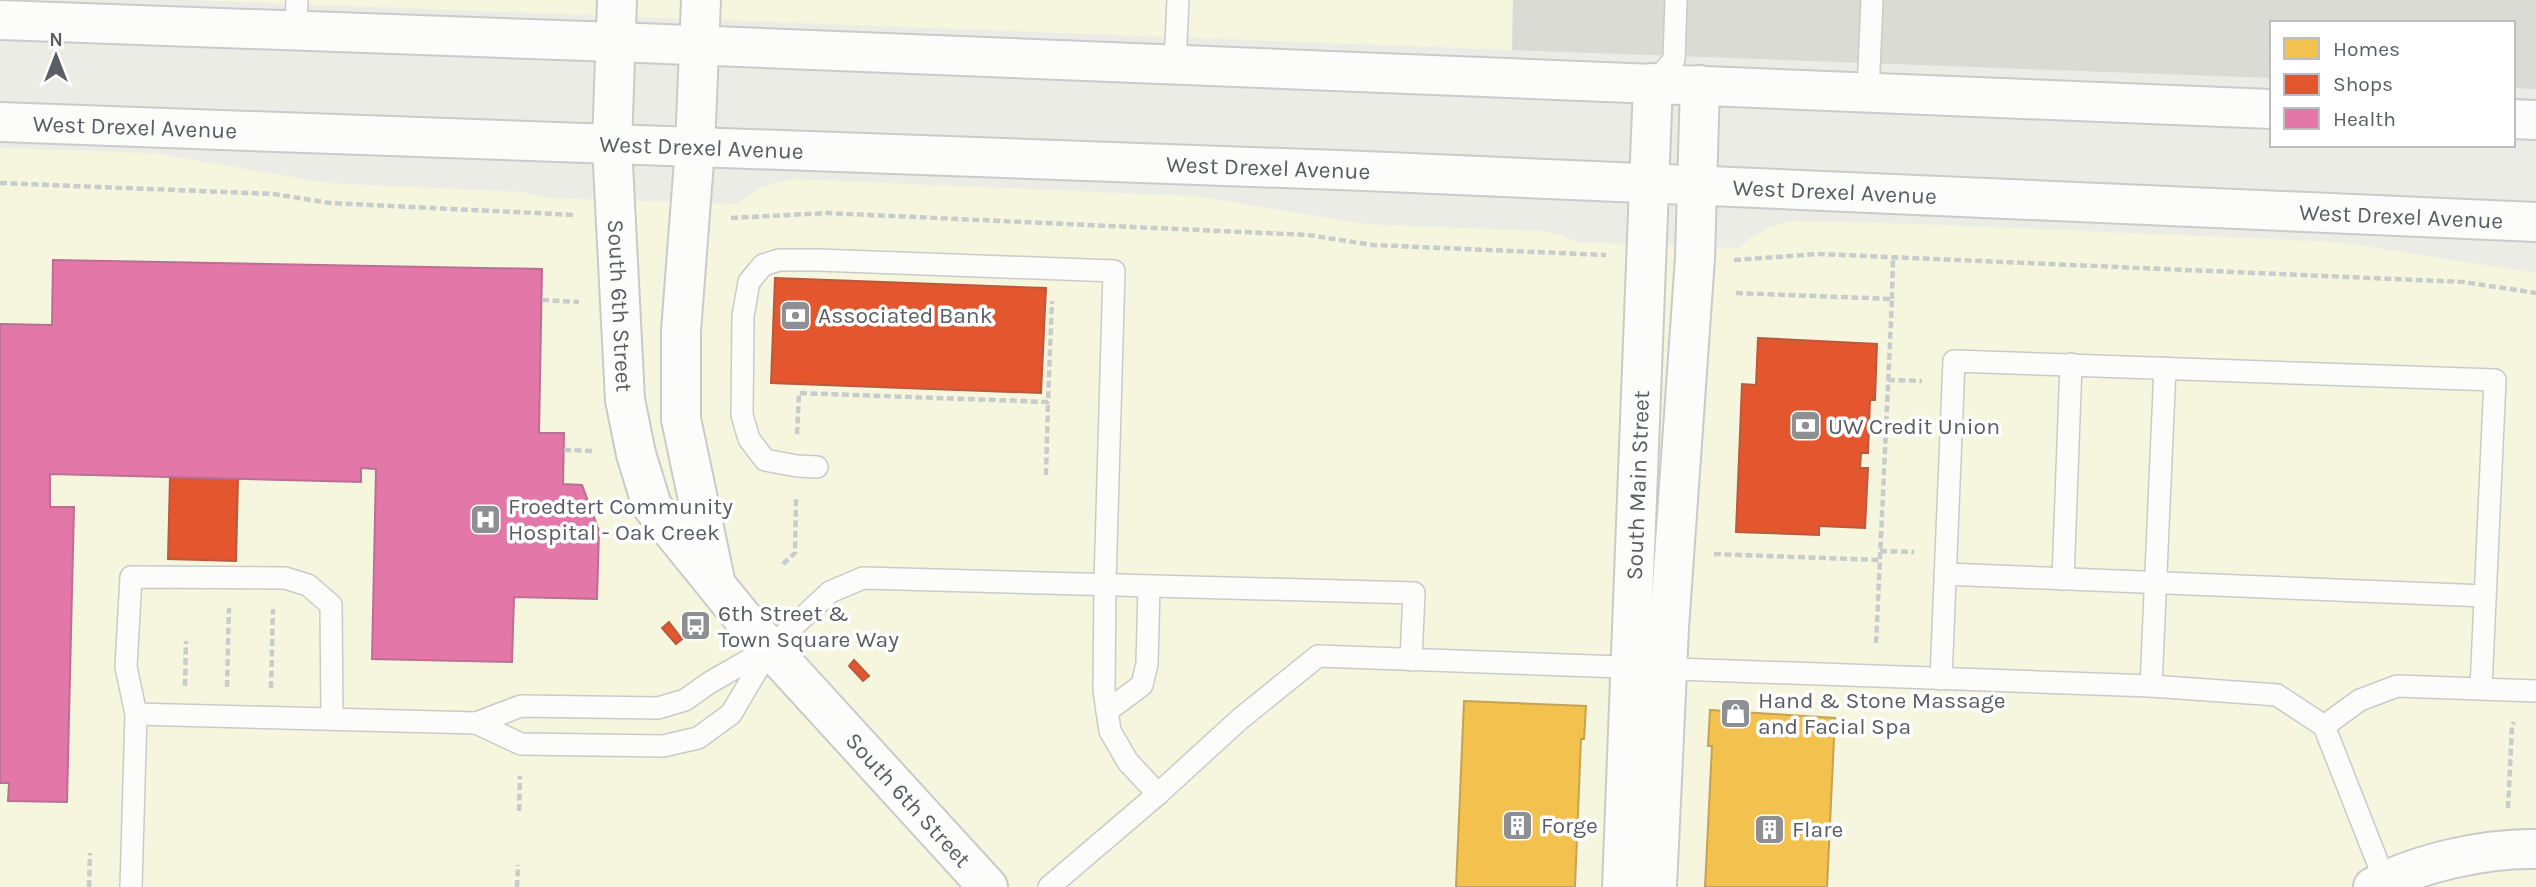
<svg xmlns="http://www.w3.org/2000/svg" width="2536" height="887" viewBox="0 0 2536 887" font-family="Karla,sans-serif">
<rect width="100%" height="100%" fill="#ecece6"/>
<g fill="#f6f6de">
<polygon points="188,0 1513,0 1512,50"/>
<polygon points="0,148 152,153 328,183 522,192 545,198 737,204 761,187 791,179 1194,196 1366,224 1541,231 1560,235 1576,242 1738,248 1753,236 1771,227 1792,221 1921,224 2338,242 2536,273 2536,887 0,887"/>
</g>
<polygon fill="#dbdbd6" points="1513,0 2536,0 2536,89 2513,88 2513,23 2272,23 2272,78 1512,50"/>
<g fill="#f2c14e" stroke="#c5a355" stroke-width="2">
<polygon points="1464,701 1586,706 1584,739 1581,739 1575,887 1456,887"/>
<polygon points="1710,710 1835,718 1827,887 1705,887 1712,746 1708,746"/>
</g>
<g fill="#e4572e" stroke="#bb593e" stroke-width="2">
<polygon points="775,278 1046,288 1041,393 771,383"/>
<polygon points="1758,338 1877,344 1875,400 1870,400 1868,453 1861,453 1860,468 1868,468 1865,528 1819,526 1819,535 1736,532 1742,384 1756,385"/>
<polygon points="170,477 238,478 236,561 168,559"/>
<polygon points="669,622 682,639 676,644 662,628"/>
<polygon points="854,660 869,676 863,681 849,666"/>
</g>
<polygon fill="#e377a8" stroke="#ba6f94" stroke-width="2" points="53,260 542,269 539,433 564,433 563,484 582,485 599,531 597,599 514,597 512,662 372,659 376,469 361,468 361,482 50,474 50,507 74,507 67,802 8,801 9,783 0,783 0,324 52,325"/>
<g fill="none" stroke-linecap="round" stroke-linejoin="round">
<defs>
<g id="lane">
<polyline points="296,32 297,0"/>
<polyline points="1175,64 1178,0"/>
<polyline points="1653,83 1674,60 1676,0"/>
<polyline points="1868,93 1872,0"/>
<polyline points="817,467 797,466 765,460 749,439 742,415 743,316 749,282 763,265 779,260 818,260 1114,271 1105,584 1104,690 1110,731 1128,762 1158,794"/>
<polyline points="1945,574 2485,596"/>
<polyline points="2063,579 2071,364"/>
<polyline points="770,648 731,714 698,738 663,746 521,744 476,723 521,706 658,708 685,700 709,683 770,648 830,592 863,578 1414,593 1411,660"/>
<polyline points="1941,679 1954,361 2495,380 2481,688"/>
<polyline points="2151,686 2165,368"/>
<polyline points="1107,711 1142,685 1147,664 1149,586"/>
<polyline points="136,714 476,723"/>
<polyline points="2324,726 2360,700 2397,686 2536,691"/>
<polyline points="131,887 136,714 126,667 131,577 285,578 308,585 331,605 332,719"/>
<polyline points="1049,887 1158,794 1240,719 1318,656 2151,686 2277,695 2324,726 2385,881"/>
</g>
<g id="street">
<path id="s1" d="M1622 887 1653 83"/>
<polyline points="1657,887 1669,628 1695,258 1700,85"/>
<path d="M2373 887C2418 863 2485 848 2536 849"/>
</g>
<g id="secondary">
<path id="s2" d="M617 0 612 145 625 400 636 454 652 506 746 622 988 887"/>
<polyline points="701,0 695,148 681,331 681,419 715,580"/>
<polyline points="0,20 615,42 2272,109"/>
<polyline points="2513,119 2536,120"/>
<path id="s3" d="M0 122 1365 171 2536 222"/>
</g>
</defs>
<use href="#lane" stroke="#cacac9" stroke-width="24"/>
<use href="#street" stroke="#cacac9" stroke-width="42"/>
<use href="#secondary" stroke="#cacaca" stroke-width="42"/>
<g stroke="#c8cdcb" stroke-width="4.5" stroke-dasharray="7 3.5" stroke-linecap="butt">
<polyline points="0,183 274,194 330,203 575,215"/>
<polyline points="731,218 827,213 1308,235 1373,245 1606,255"/>
<polyline points="1734,260 1819,254 2463,282 2536,293"/>
<polyline points="1736,293 1892,299 1876,645"/>
<polyline points="1892,299 1893,258"/>
<polyline points="542,300 579,302"/>
<polyline points="1888,380 1922,381"/>
<polyline points="797,434 799,393 1048,402 1052,301"/>
<polyline points="564,450 594,451"/>
<polyline points="1046,475 1048,402"/>
<polyline points="1880,551 1914,552"/>
<polyline points="1714,554 1879,560"/>
<polyline points="783,564 795,553 796,497"/>
<polyline points="185,686 186,641"/>
<polyline points="227,687 229,608"/>
<polyline points="271,688 273,609"/>
<polyline points="2508,808 2512,726 2514,722"/>
<polyline points="519,811 520,776"/>
<polyline points="89,887 90,853"/>
<polyline points="517,887 518,865"/>
</g>
<use href="#lane" stroke="#fcfcfb" stroke-width="21"/>
<use href="#street" stroke="#fcfcfb" stroke-width="38"/>
<use href="#secondary" stroke="#fcfcfb" stroke-width="38"/>
</g>
<defs>
<symbol id="bank-square" viewBox="-11 -11 22 22"><rect x="-9" y="-9" width="18" height="18" rx="4" fill="#8e8f92" stroke="#fff"/><path d="M-6-4H6V4H-6ZM0-2.3a2.3 2.3 0 1 0 0 4.6a2.3 2.3 0 1 0 0-4.6Z" fill="#fff"/></symbol>
<symbol id="hospital-square" viewBox="-11 -11 22 22"><rect x="-9" y="-9" width="18" height="18" rx="4" fill="#8e8f92" stroke="#fff"/><path d="M-5-5h3v3.5h4V-5h3V5h-3V1.5h-4V5h-3Z" fill="#fff"/></symbol>
<symbol id="bus-square" viewBox="-11 -11 22 22"><rect x="-9" y="-9" width="18" height="18" rx="4" fill="#8e8f92" stroke="#fff"/><path d="M-5-6H5V4H4V6H2V4H-2V6H-4V4H-5ZM-3.5-4V0h7V-4ZM-3.5 1.2v1.5H-2V1.2ZM2 1.2v1.5H3.5V1.2Z" fill="#fff"/></symbol>
<symbol id="shop-square" viewBox="-11 -11 22 22"><rect x="-9" y="-9" width="18" height="18" rx="4" fill="#8e8f92" stroke="#fff"/><path d="M-5-2.5h2.3a2.7 3.5 0 0 1 5.4 0H5L5.5 6h-11ZM-1.5-2.5h3a1.5 2.3 0 0 0-3 0Z" fill="#fff"/></symbol>
<symbol id="building-square" viewBox="-11 -11 22 22"><rect x="-9" y="-9" width="18" height="18" rx="4" fill="#8e8f92" stroke="#fff"/><path d="M-4-6H4V6H1V3H-1V6H-4ZM-2.5-4.3h1.7v1.8h-1.7ZM.8-4.3h1.7v1.8H.8ZM-2.5-1h1.7V.8h-1.7ZM.8-1h1.7V.8H.8Z" fill="#fff"/></symbol>
</defs>
<g fill-rule="evenodd">
<use href="#bank-square" x="778" y="298" width="35" height="35"/>
<use href="#bank-square" x="1788" y="408" width="35" height="35"/>
<use href="#hospital-square" x="468" y="502" width="35" height="35"/>
<use href="#bus-square" x="678" y="608" width="35" height="35"/>
<use href="#shop-square" x="1718" y="696" width="35" height="35"/>
<use href="#building-square" x="1500" y="808" width="35" height="35"/>
<use href="#building-square" x="1752" y="812" width="35" height="35"/>
</g>
<g text-anchor="middle" stroke-width="7" stroke-linejoin="round" paint-order="stroke">
<g font-size="23" fill="#5b5d65" stroke="#fff">
<text dy="8" stroke="none"><textPath href="#s3" startOffset="135">West Drexel Avenue</textPath></text>
<text dy="8" stroke="none"><textPath href="#s3" startOffset="702">West Drexel Avenue</textPath></text>
<text dy="8" stroke="none"><textPath href="#s3" startOffset="1269">West Drexel Avenue</textPath></text>
<text dy="8" stroke="none"><textPath href="#s3" startOffset="1836">West Drexel Avenue</textPath></text>
<text dy="8" stroke="none"><textPath href="#s3" startOffset="2403">West Drexel Avenue</textPath></text>
<text dy="8" stroke="none"><textPath href="#s2" startOffset="306">South 6th Street</textPath></text>
<text dy="8" stroke="none"><textPath href="#s1" startOffset="402">South Main Street</textPath></text>
<text dy="8" stroke="none"><textPath href="#s2" startOffset="900">South 6th Street</textPath></text>
</g>
<g font-size="23" fill="#5b5d65" stroke="#fff" text-anchor="start">
<text x="818" y="323">Associated Bank</text>
<text x="1828" y="434">UW Credit Union</text>
<text x="508" y="514">Froedtert Community<tspan x="508" dy="26">Hospital - Oak Creek</tspan></text>
<text x="718" y="621">6th Street &amp;<tspan x="718" dy="26">Town Square Way</tspan></text>
<text x="1758" y="708">Hand &amp; Stone Massage<tspan x="1758" dy="26">and Facial Spa</tspan></text>
<text x="1541" y="833">Forge</text>
<text x="1792" y="837">Flare</text>
</g>
</g>
<rect x="2270" y="21" width="245" height="126" fill="#ffffff" stroke="#bdbec1" stroke-width="2"/>
<rect x="2284" y="38" width="35" height="21" fill="#f2c14e" stroke="#bdbec1" stroke-width="2"/>
<text x="2333" y="56" font-size="21" fill="#5b5d65">Homes</text>
<rect x="2284" y="74" width="35" height="21" fill="#e4572e" stroke="#bdbec1" stroke-width="2"/>
<text x="2333" y="91" font-size="21" fill="#5b5d65">Shops</text>
<rect x="2284" y="108" width="35" height="21" fill="#e377a8" stroke="#bdbec1" stroke-width="2"/>
<text x="2333" y="126" font-size="21" fill="#5b5d65">Health</text>
<g transform="translate(56 56)" stroke="#ffffff" stroke-width="5" paint-order="stroke">
<path d="M0-5L12 26L0 18L-12 26Z" fill="#5b5d65"/>
<text y="-10" font-size="19" font-weight="bold" text-anchor="middle" fill="#5b5d65">N</text>
</g>
</svg>
